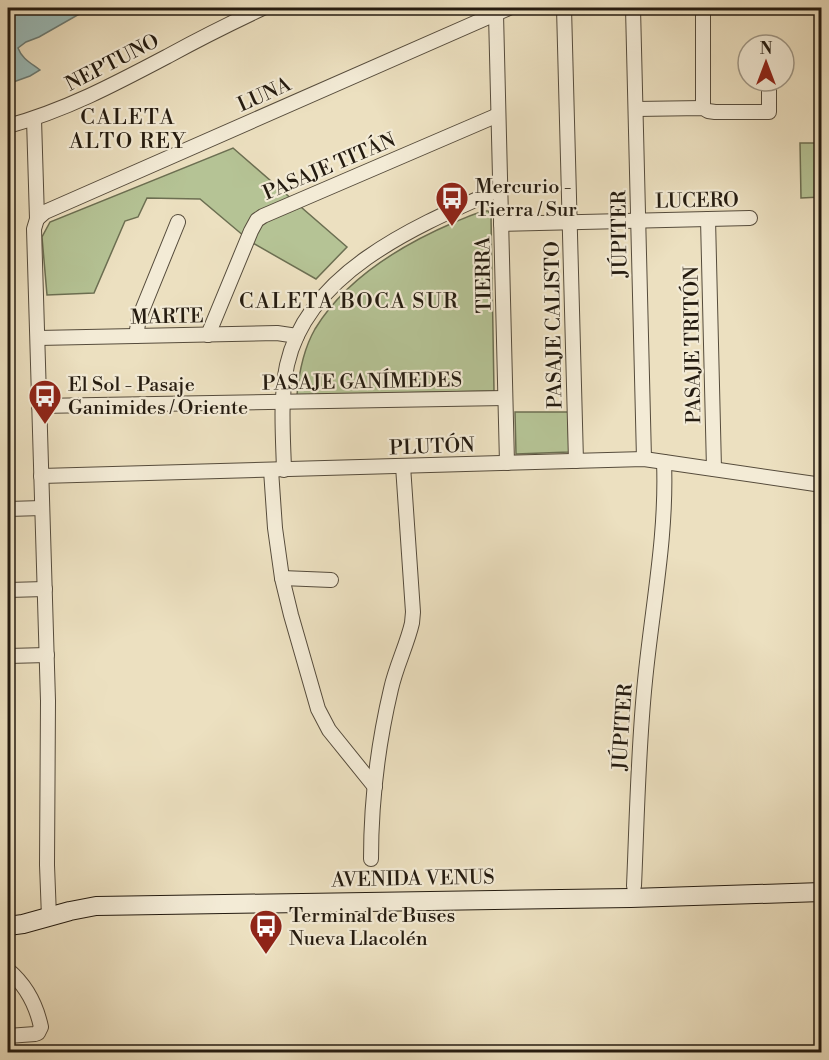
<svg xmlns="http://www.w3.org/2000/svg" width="829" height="1060" viewBox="0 0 829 1060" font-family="'Libre Bodoni',serif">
<rect width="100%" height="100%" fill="#ece0c0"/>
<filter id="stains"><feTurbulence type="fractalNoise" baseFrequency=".00333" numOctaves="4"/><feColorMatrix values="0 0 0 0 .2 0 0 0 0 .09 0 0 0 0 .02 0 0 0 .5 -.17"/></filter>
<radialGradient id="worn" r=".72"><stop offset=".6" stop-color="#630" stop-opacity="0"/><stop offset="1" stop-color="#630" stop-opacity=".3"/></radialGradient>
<g fill="#b5c395" stroke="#6c6f52" stroke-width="1.5">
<polygon points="800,143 821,143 821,197 801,198"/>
<polygon points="233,148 347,247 316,279 251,242 200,199 147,198 138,217 125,221 94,293 47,295 42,237 50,222"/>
<path d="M485 211H488L491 215 494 391 297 395C299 372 303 350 315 329 346 278 401 245 455 222 465 218 475 213 485 211Z"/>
<polygon points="515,412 568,412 569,452 516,454"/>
</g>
<path fill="#9abbb9" stroke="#6b7b75" stroke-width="1.5" d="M8 8H90L39 37 26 42 18 48C22 59 31 63 40 70L30 76 8 84Z"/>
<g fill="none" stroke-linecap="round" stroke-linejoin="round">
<defs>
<g id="street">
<polyline points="564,8 576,461"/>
<polyline points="633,8 644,459"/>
<polyline points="703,8 703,108"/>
<polyline points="496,14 507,463"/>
<polyline points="636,109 703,108 708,111 715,112 769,112 769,81"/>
<polyline points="34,119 37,219 34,229 48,701 47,865 49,917"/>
<path d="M8 126C66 110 115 84 168 56 199 39 231 23 263 8"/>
<polyline points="37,219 45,212 509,8"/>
<polyline points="708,219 714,469"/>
<polyline points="501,224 750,218"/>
<polyline points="208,335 251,231 257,220 263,216 498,115"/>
<polyline points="136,336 139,318 178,222"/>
<polyline points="38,338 277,333 297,336"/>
<polyline points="39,406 505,398"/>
<polyline points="271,470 275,528 282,578 291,615 318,709 329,730 375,787"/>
<path d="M284 470C283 435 280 399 287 365 308 270 421 224 500 189"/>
<polyline points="41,476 644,459 822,485"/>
<polyline points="8,509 42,508"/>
<polyline points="282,578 331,580"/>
<polyline points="8,590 45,589"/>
<polyline points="8,656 47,655"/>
<path d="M371 859C371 802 378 744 391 689 396 666 407 645 412 623L413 612 403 466"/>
<path d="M634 886C637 818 638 749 645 681 652 608 667 536 664 462"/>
<path d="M8 970C26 985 36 1004 41 1027L38 1033 35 1034 8 1036"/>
</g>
<polyline id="secondary" points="8,926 23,924 70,911 96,906 631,898 822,892"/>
</defs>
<use href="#street" stroke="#564c3c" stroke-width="16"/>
<use href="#secondary" stroke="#241b10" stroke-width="20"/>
<use href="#street" stroke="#f3ebd6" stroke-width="14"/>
<use href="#secondary" stroke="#f3ebd6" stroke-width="18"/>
</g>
<defs>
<symbol id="bus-pin" viewBox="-11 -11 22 30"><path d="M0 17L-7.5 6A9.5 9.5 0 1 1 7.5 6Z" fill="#8f2418" stroke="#f3ebd6"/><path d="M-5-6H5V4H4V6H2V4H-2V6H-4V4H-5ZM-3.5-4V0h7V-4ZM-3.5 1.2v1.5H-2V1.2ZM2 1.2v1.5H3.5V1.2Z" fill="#fff"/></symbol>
</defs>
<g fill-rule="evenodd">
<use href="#bus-pin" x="433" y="179" width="38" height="52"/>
<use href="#bus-pin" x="26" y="377" width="38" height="52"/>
<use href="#bus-pin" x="247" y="907" width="38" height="52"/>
</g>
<g text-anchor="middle" stroke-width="4.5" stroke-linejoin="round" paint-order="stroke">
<g font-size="20" fill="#241b10" stroke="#f3ebd6">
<text transform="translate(112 62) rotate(-27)" y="7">NEPTUNO</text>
<text transform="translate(264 94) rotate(-24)" y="7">LUNA</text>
<text transform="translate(329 166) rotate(-23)" y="7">PASAJE TITÁN</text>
<text transform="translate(697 200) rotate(-1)" y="7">LUCERO</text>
<text transform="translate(619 234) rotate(-91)" y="7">JÚPITER</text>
<text transform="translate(483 275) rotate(-91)" y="7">TIERRA</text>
<text transform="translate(167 316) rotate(-1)" y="7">MARTE</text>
<text transform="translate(553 325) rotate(-91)" y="7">PASAJE CALISTO</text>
<text transform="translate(692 345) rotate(-91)" y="7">PASAJE TRITÓN</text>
<text transform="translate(362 381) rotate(-1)" y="7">PASAJE GANÍMEDES</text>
<text transform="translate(432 446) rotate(-2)" y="7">PLUTÓN</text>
<text transform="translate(622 727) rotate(-86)" y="7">JÚPITER</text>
<text transform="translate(413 878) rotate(-1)" y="7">AVENIDA VENUS</text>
</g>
<g font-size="20" fill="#241b10" stroke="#f3ebd6" text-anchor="start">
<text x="475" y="193">Mercurio -<tspan x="475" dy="23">Tierra / Sur</tspan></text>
<text x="68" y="391">El Sol - Pasaje<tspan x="68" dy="23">Ganimides / Oriente</tspan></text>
<text x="289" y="922">Terminal de Buses<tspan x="289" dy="23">Nueva Llacolén</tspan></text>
</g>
<g font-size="21" letter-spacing="1.5" fill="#241b10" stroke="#f3ebd6">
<text x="128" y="124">CALETA<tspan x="128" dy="24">ALTO REY</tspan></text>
<text x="349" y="308">CALETA BOCA SUR</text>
</g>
</g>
<rect width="829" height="1060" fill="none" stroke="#ece0c0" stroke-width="30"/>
<rect x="9" y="9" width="811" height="1042" fill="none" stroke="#241b10" stroke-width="3"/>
<rect x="15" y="15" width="799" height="1030" fill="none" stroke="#241b10" stroke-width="1.5"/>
<g transform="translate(766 63)"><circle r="28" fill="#f3ebd6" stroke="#a09887" stroke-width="1.5"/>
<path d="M0-4.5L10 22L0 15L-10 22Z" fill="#8f2418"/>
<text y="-9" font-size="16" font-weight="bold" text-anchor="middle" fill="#241b10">N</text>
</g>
<rect width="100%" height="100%" filter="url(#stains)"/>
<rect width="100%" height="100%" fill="url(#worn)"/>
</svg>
